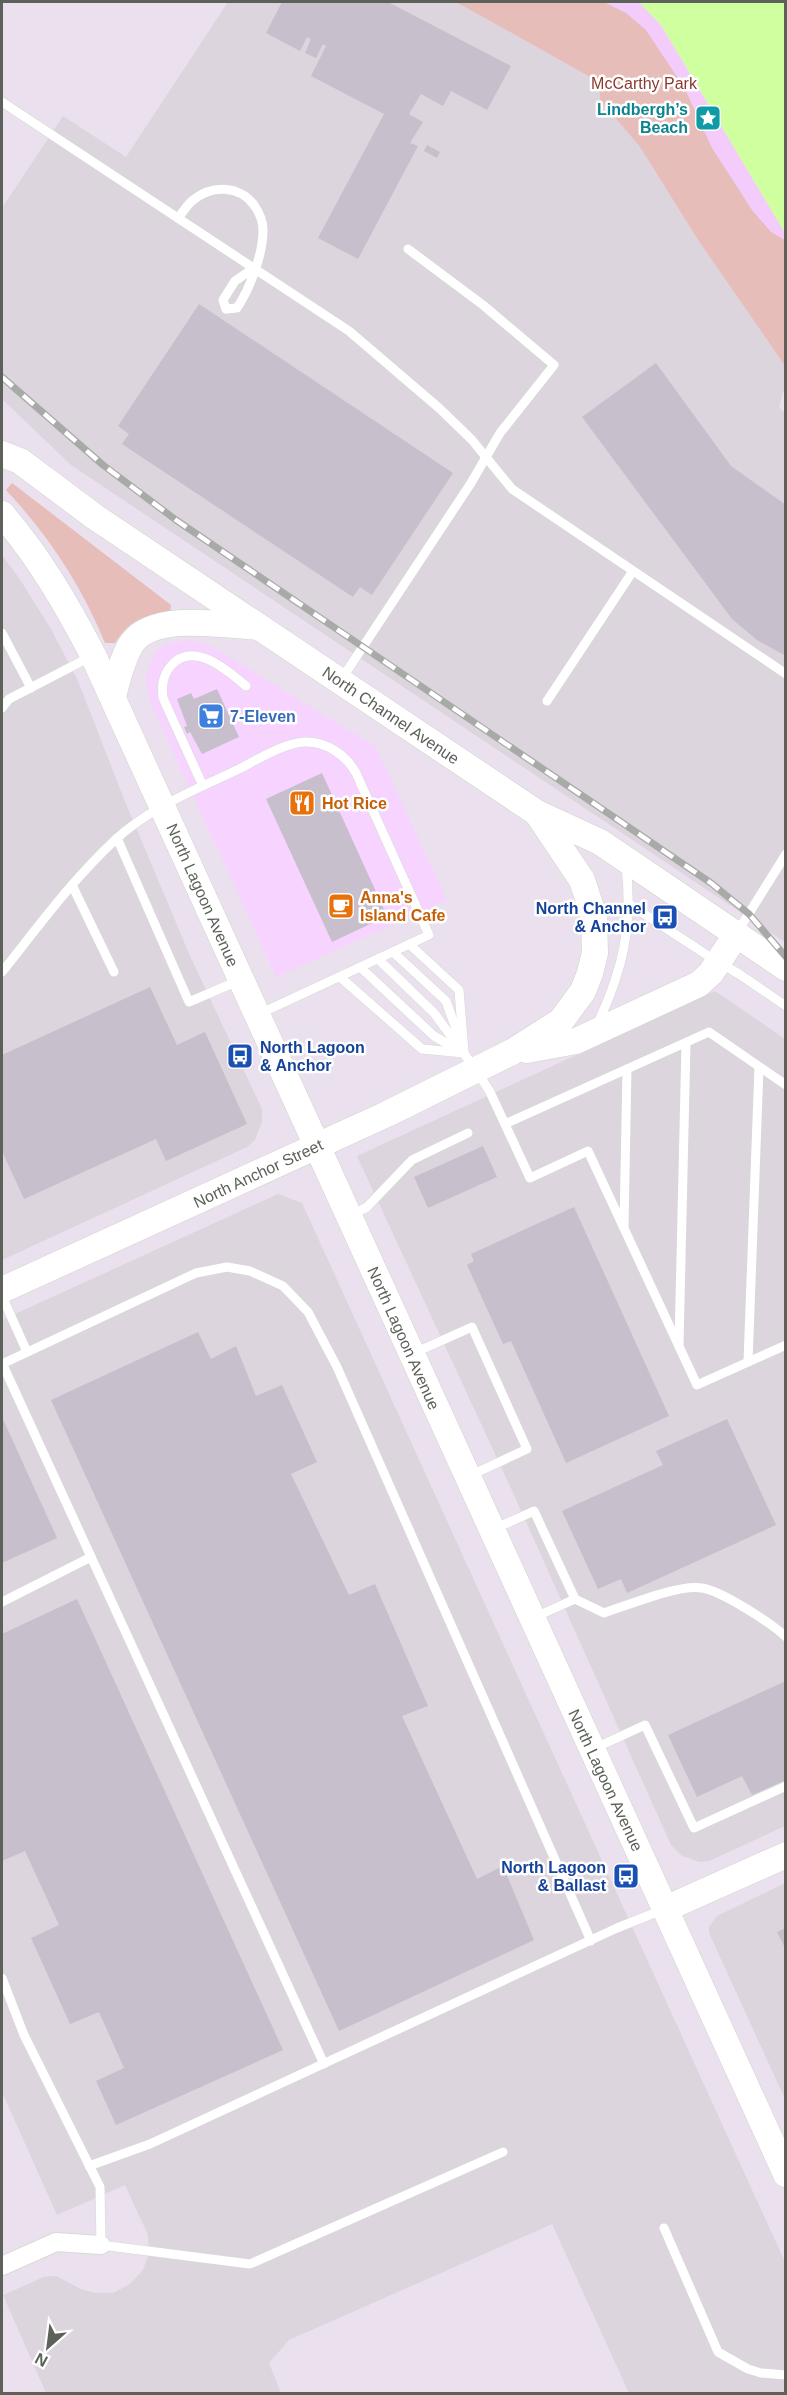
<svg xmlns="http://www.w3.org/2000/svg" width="787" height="2395" viewBox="0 0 787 2395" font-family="Helvetica,sans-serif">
<rect width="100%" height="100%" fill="#ebe0ed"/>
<polygon fill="#f7d3ff" points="179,641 194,641 215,648 376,747 447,900 276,977 151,704 146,686 147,673 152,659 158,650 168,643"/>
<g fill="#dcd5dd">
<polygon points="228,2 456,2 599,82 600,100 640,147 698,240 785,366 785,386 779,408 786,413 785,942 71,465 2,399 2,208 63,116 126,157"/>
<polygon points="2,555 19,578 51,629 78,681 124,799 190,956 262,1109 262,1122 255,1140 247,1147 2,1260"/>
<polygon points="715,991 785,1039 785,1826 709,1861 700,1862 682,1856 671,1845 514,1495 357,1156"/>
<polygon points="278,1194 302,1203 785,2262 785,2393 629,2393 552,2224 289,2340 269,2363 281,2393 46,2393 3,2295 44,2277 56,2276 81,2289 95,2293 113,2293 130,2284 143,2270 149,2254 148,2235 125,2185 57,2215 2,2092 2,1320"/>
<polygon points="785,1883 785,2099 709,1933 709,1927 717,1916"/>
</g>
<g fill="#e7bdba">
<polygon points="456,2 639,2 785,233 785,366 698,240 640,147 600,100 599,82"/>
<path d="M12 483 171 605 170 613C145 613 128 622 115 643H105C81 585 49 536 6 490Z"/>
</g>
<polygon fill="#f4ccfc" points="604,2 639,2 661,26 785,233 785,240 771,232 752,210 712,148 685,89 646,30 626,13"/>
<polygon fill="#cfff9e" points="639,2 785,2 785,233 662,26"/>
<g fill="#c7bfcb">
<polygon points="282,2 388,2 511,66 487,110 451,91 443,106 421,94 409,114 423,122 410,143 418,146 358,259 318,238 384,114 311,76 326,46 323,44 316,58 305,53 311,39 307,37 300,51 266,33"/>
<polygon points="427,145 440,152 437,158 424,151"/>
<polygon points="199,304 453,473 372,595 360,587 353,597 122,444 129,434 118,426"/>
<polygon points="656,363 731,466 786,505 786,656 757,640 732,619 582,417"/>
<polygon points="217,689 239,737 202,754 190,732 187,734 184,727 187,726 177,699 191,693 194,699"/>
<polygon points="322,773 387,916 332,942 266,799"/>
<polygon points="150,987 177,1045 205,1032 247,1124 166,1161 156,1139 24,1199 2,1151 2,1055"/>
<polygon points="483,1146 497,1177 428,1208 414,1177"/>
<polygon points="574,1207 669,1416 566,1463 511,1341 503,1344 467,1265 474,1261 471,1254"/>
<polygon points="198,1332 211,1359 236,1346 256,1396 282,1385 317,1462 291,1474 349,1595 375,1584 428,1706 402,1716 477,1879 503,1866 534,1940 339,2031 51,1400"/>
<polygon points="2,1417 57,1538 2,1563"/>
<polygon points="727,1419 776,1525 627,1593 621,1579 598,1589 562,1511 663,1465 656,1451"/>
<polygon points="77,1599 283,2050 116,2125 96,2081 124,2068 99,2012 70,2024 31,1938 59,1925 25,1851 2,1861 2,1634"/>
<polygon points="786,1681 786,1780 752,1795 742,1776 697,1797 668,1735"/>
<polygon points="786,1928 786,1950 777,1932"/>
</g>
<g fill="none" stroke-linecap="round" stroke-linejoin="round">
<defs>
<g id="lane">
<polyline points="2,102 349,331 439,408 472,440 512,489 786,674"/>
<path d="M178 218C183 212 187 205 193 200 212 185 239 185 254 205 259 212 263 221 263 230 263 255 250 288 237 308L226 309"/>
<polyline points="226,309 223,300 235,281 254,268"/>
<polyline points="2,633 31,688"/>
<polyline points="341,680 471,483 500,433 554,365 483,305 408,249"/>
<polyline points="547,701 633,571"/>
<polyline points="2,708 9,699 92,656"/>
<path d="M203 786 163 698C162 687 162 677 170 667 192 639 227 670 246 686"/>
<polyline points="117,838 189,1002 240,980"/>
<polyline points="72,885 114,972"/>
<polyline points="629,904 710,957 739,974 786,1006"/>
<polyline points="736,934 786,854"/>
<polyline points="409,944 459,990 464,1052"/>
<polyline points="393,952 446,1001 460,1040"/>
<polyline points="378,959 434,1013 476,1070 490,1092 530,1178 588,1151 697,1385 786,1345"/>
<polyline points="360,967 434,1036 460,1051"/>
<path d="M2 972C38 927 72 880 115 840 149 808 195 790 237 770 257 760 281 744 304 742 326 741 346 755 356 773L429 935 259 1014"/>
<polyline points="340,977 422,1049 464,1053"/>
<path d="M597 1025C623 970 633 926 626 865"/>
<polyline points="505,1124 709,1032 786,1085"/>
<polyline points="351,1216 367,1207 412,1160 468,1133"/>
<polyline points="624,1226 627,1069"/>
<polyline points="2,1296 27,1352"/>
<polyline points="679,1344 686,1043"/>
<polyline points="414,1353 472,1327 527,1449 469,1476"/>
<polyline points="748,1362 759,1067"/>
<polyline points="2,1363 324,2064"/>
<polyline points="2,1364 196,1273 227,1267 250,1271 283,1286 308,1312 337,1367 591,1941"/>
<path d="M494 1529 534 1511 575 1599 604 1613C628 1605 679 1584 702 1588 722 1591 771 1623 786 1637"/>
<polyline points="2,1602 91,1557"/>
<polyline points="533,1618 575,1599"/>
<polyline points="593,1749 645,1725 694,1828 786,1786"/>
<polyline points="2,1978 24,2035 100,2187 101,2245 250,2264 503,2152"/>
<polyline points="89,2166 150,2144 617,1928 662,1910"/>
<polyline points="664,2228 718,2352 748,2369 761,2373 786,2375"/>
</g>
<polyline id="street" points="2,2266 56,2242 101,2245"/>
<g id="secondary">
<polyline points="2,454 20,461 95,517 537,813 600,842 786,968"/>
<path d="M2 514C39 557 67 605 93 655L786 2174"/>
<path d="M113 696C118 679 122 658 132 643 154 612 224 625 258 627"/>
<polyline points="527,1050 576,1041 699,984 711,973 736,935"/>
<polyline points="2,1290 387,1114 512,1052 561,1021 583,991 590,973 595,953 594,917 582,880 537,813"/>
<polyline points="665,1909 786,1855"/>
</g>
</defs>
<use href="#lane" stroke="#d5dbd3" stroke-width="10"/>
<use href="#street" stroke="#d5dbd3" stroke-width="20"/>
<use href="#secondary" stroke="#ced5cb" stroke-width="27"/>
<use href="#lane" stroke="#fff" stroke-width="9"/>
<use href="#street" stroke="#fff" stroke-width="18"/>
<use href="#secondary" stroke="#fff" stroke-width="26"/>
<defs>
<polyline id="rail" points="2,377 103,465 176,520 711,883 749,914 786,957"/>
</defs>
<use href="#rail" stroke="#a8aaa7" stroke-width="7"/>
<use href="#rail" stroke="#fff" stroke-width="4.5" stroke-dasharray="14" stroke-linecap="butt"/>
</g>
<defs>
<symbol id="sight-square" viewBox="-11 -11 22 22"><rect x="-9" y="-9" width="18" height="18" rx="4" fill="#0f9aa8" stroke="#fff"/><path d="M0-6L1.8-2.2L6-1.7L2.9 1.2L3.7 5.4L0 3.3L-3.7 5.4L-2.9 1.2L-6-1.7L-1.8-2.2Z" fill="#fff"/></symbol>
<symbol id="supermarket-square" viewBox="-11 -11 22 22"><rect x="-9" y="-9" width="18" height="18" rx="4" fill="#3f7fe0" stroke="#fff"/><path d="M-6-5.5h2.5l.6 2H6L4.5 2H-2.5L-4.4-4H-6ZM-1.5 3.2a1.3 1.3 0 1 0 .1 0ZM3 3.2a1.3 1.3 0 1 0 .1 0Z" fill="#fff"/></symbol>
<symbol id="restaurant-square" viewBox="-11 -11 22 22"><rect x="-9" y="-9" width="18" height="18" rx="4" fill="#e8710a" stroke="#fff"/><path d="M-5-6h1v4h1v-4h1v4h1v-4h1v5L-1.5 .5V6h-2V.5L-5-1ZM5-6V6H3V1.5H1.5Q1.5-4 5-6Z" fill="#fff"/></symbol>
<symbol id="cafe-square" viewBox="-11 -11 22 22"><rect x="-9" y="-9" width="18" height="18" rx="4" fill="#e8710a" stroke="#fff"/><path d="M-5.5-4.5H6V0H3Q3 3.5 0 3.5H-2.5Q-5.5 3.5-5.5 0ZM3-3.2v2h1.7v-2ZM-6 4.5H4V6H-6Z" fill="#fff"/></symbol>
<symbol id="bus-square" viewBox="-11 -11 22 22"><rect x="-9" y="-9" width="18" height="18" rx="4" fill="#1a4fb4" stroke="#fff"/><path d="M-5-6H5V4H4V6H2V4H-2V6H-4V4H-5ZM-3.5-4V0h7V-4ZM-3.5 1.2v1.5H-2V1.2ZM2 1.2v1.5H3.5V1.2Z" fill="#fff"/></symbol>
</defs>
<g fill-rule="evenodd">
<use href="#sight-square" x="693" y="103" width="30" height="30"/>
<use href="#supermarket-square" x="196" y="701" width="30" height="30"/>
<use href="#restaurant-square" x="287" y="788" width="30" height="30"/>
<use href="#cafe-square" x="326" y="891" width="30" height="30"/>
<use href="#bus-square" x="650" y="902" width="30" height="30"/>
<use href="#bus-square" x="225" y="1041" width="30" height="30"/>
<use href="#bus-square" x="611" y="1861" width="30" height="30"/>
</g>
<g text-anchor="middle" stroke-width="5" stroke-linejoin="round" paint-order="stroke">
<g font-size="16" fill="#8a3a30" stroke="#fff">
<text x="644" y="89">McCarthy Park</text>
</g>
<g font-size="16" font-weight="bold" fill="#0d838f" stroke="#fff" text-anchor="end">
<text x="688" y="115">Lindbergh’s<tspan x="688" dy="18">Beach</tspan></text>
</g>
<g font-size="16" fill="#5c6259" stroke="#fff">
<text transform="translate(391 715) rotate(34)" y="6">North Channel Avenue</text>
<text transform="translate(203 895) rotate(66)" y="6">North Lagoon Avenue</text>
<text transform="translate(258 1173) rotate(-25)" y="6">North Anchor Street</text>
<text transform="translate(404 1338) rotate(66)" y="6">North Lagoon Avenue</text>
<text transform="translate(606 1780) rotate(65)" y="6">North Lagoon Avenue</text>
</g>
<g font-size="16" font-weight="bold" fill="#366cbe" stroke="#fff" text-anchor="start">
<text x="230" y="722">7-Eleven</text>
</g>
<g font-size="16" font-weight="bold" fill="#c56008" stroke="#fff" text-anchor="start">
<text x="322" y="809">Hot Rice</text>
<text x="360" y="903">Anna's<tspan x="360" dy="18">Island Cafe</tspan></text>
</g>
<g font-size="16" font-weight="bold" fill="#164399" stroke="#fff" text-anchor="end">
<text x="646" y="914">North Channel<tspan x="646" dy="18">&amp; Anchor</tspan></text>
<text x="260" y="1053" text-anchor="start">North Lagoon<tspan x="260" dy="18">&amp; Anchor</tspan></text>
<text x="606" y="1873">North Lagoon<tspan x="606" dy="18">&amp; Ballast</tspan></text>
</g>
</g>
<rect width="787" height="2395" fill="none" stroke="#5c6259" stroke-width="6"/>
<g transform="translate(48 2347) rotate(208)" stroke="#ffffff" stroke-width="4.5" paint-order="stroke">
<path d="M0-4.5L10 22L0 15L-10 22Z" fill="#5c6259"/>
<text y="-9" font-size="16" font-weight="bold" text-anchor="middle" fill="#5c6259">N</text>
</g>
</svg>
